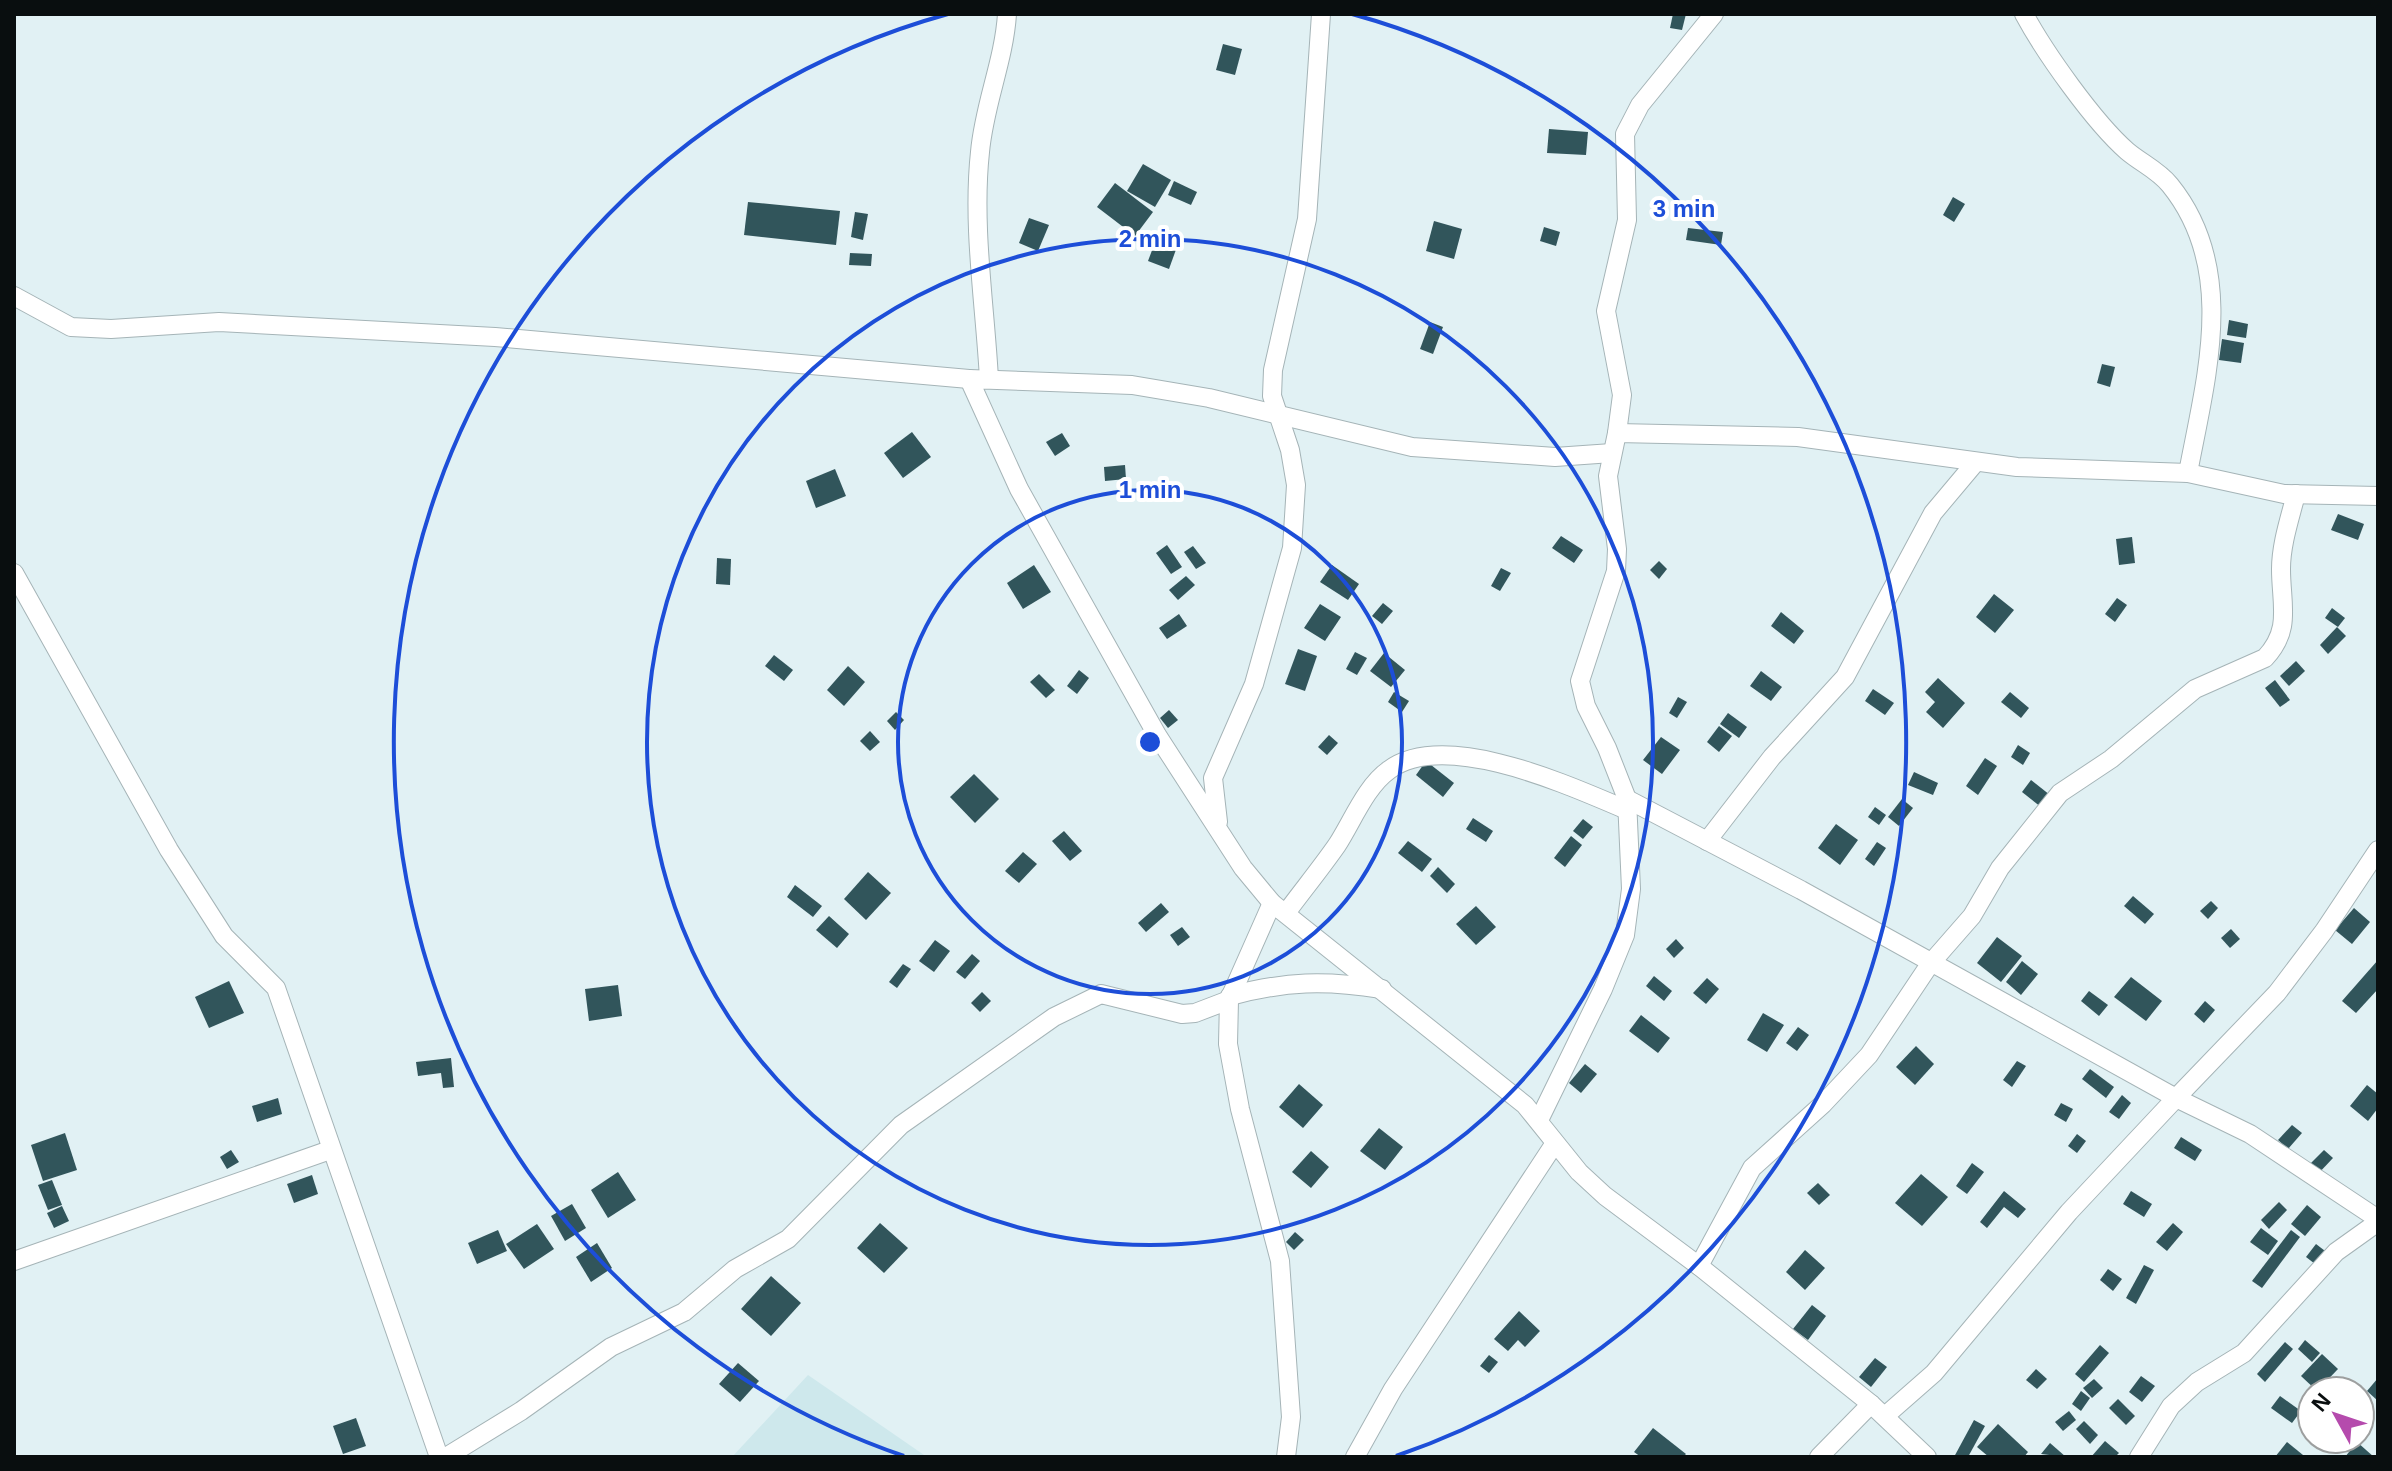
<svg xmlns="http://www.w3.org/2000/svg" width="2392" height="1471" viewBox="0 0 2392 1471" font-family="Arial,sans-serif">
<rect width="100%" height="100%" fill="#e1f1f4"/>
<polygon fill="#cee8ec" points="808,1375 927,1457 732,1457"/>
<g fill="#31555b">
<polygon points="1673,14 1686,14 1682,30 1670,28"/>
<polygon points="1223,44 1242,49 1235,75 1216,70"/>
<polygon points="1549,129 1588,132 1586,155 1547,153"/>
<polygon points="1143,164 1171,180 1155,207 1127,191"/>
<polygon points="1174,181 1197,192 1191,205 1168,195"/>
<polygon points="1115,183 1153,212 1135,236 1097,207"/>
<polygon points="1953,197 1965,204 1954,222 1943,215"/>
<polygon points="748,202 840,211 836,245 744,235"/>
<polygon points="855,212 868,214 863,240 851,237"/>
<polygon points="1029,218 1049,225 1038,251 1019,243"/>
<polygon points="1434,221 1462,229 1454,259 1426,251"/>
<polygon points="1544,227 1560,232 1556,246 1540,241"/>
<polygon points="1688,228 1723,232 1721,245 1686,240"/>
<polygon points="1157,237 1178,244 1169,269 1148,261"/>
<polygon points="850,253 872,254 871,266 849,265"/>
<polygon points="2229,320 2248,324 2246,338 2227,335"/>
<polygon points="1430,322 1443,327 1433,354 1420,349"/>
<polygon points="2222,339 2244,343 2241,363 2219,360"/>
<polygon points="2102,364 2115,367 2110,387 2097,383"/>
<polygon points="912,432 931,457 903,478 884,453"/>
<polygon points="1062,433 1070,446 1055,456 1046,442"/>
<polygon points="1125,465 1126,479 1105,481 1104,467"/>
<polygon points="835,469 846,496 816,508 806,481"/>
<polygon points="2338,514 2364,524 2358,540 2331,530"/>
<polygon points="1561,536 1583,550 1574,563 1552,548"/>
<polygon points="2132,537 2135,563 2119,565 2116,539"/>
<polygon points="1167,545 1182,567 1171,574 1156,553"/>
<polygon points="1193,546 1206,563 1196,569 1184,552"/>
<polygon points="717,558 731,559 730,585 716,584"/>
<polygon points="1659,561 1667,569 1659,579 1650,570"/>
<polygon points="1034,565 1051,592 1023,609 1007,583"/>
<polygon points="1332,565 1359,584 1348,600 1320,582"/>
<polygon points="1501,568 1511,573 1500,591 1491,586"/>
<polygon points="1186,576 1195,585 1178,600 1169,590"/>
<polygon points="1994,594 2014,610 1995,633 1976,617"/>
<polygon points="2117,598 2127,605 2115,622 2105,614"/>
<polygon points="1383,603 1393,611 1382,624 1372,616"/>
<polygon points="1320,604 1341,617 1325,641 1304,628"/>
<polygon points="2332,608 2345,618 2338,627 2325,618"/>
<polygon points="1781,612 1804,631 1794,644 1771,626"/>
<polygon points="1179,614 1187,626 1167,639 1159,628"/>
<polygon points="2337,627 2346,636 2328,654 2320,645"/>
<polygon points="1298,649 1317,656 1305,691 1285,684"/>
<polygon points="1355,652 1367,658 1357,675 1346,669"/>
<polygon points="1384,653 1405,670 1391,687 1370,671"/>
<polygon points="774,655 793,670 784,681 765,666"/>
<polygon points="2296,661 2305,671 2289,686 2280,676"/>
<polygon points="848,666 865,682 844,706 827,690"/>
<polygon points="1079,670 1089,678 1077,694 1067,686"/>
<polygon points="1761,671 1782,687 1771,701 1750,686"/>
<polygon points="1039,674 1055,690 1046,698 1030,682"/>
<polygon points="1938,678 1965,703 1943,728 1926,712 1935,702 1925,692"/>
<polygon points="2275,680 2290,700 2280,707 2265,688"/>
<polygon points="1873,689 1894,703 1885,715 1865,701"/>
<polygon points="1394,692 1409,701 1402,712 1388,702"/>
<polygon points="2010,692 2029,708 2021,718 2001,702"/>
<polygon points="1678,697 1687,702 1677,718 1669,713"/>
<polygon points="1169,710 1178,720 1168,728 1160,718"/>
<polygon points="896,712 904,720 895,730 887,721"/>
<polygon points="1728,713 1747,727 1739,738 1720,724"/>
<polygon points="1719,726 1732,736 1719,752 1707,742"/>
<polygon points="870,731 880,742 870,751 860,741"/>
<polygon points="1329,735 1338,743 1327,755 1318,747"/>
<polygon points="1661,737 1680,750 1662,774 1643,760"/>
<polygon points="2018,745 2030,753 2023,765 2011,757"/>
<polygon points="1985,758 1997,766 1978,795 1966,786"/>
<polygon points="1426,761 1454,783 1443,797 1416,775"/>
<polygon points="1914,772 1938,783 1933,795 1908,785"/>
<polygon points="974,774 999,799 975,823 950,797"/>
<polygon points="2031,780 2050,795 2041,807 2022,792"/>
<polygon points="1902,799 1913,808 1899,826 1888,817"/>
<polygon points="1875,807 1886,815 1879,825 1868,817"/>
<polygon points="1473,818 1493,831 1486,842 1466,829"/>
<polygon points="1583,819 1593,827 1583,839 1573,831"/>
<polygon points="1836,824 1858,840 1840,865 1818,848"/>
<polygon points="1064,831 1082,851 1070,861 1052,841"/>
<polygon points="1571,836 1582,845 1565,867 1554,858"/>
<polygon points="1408,841 1432,859 1422,872 1398,853"/>
<polygon points="1877,842 1886,848 1874,866 1865,859"/>
<polygon points="1023,852 1037,864 1019,883 1005,871"/>
<polygon points="1438,867 1455,884 1447,893 1430,876"/>
<polygon points="868,872 891,893 866,920 844,899"/>
<polygon points="795,885 822,906 813,917 787,897"/>
<polygon points="2133,896 2154,914 2145,924 2124,906"/>
<polygon points="2211,901 2218,908 2208,919 2200,911"/>
<polygon points="1161,903 1169,912 1146,932 1138,923"/>
<polygon points="1476,906 1496,927 1476,945 1456,924"/>
<polygon points="2354,908 2370,922 2352,944 2335,930"/>
<polygon points="829,916 849,934 837,948 816,930"/>
<polygon points="1182,927 1190,937 1178,946 1170,935"/>
<polygon points="2231,929 2240,939 2230,948 2221,938"/>
<polygon points="1997,937 2022,956 2001,982 1977,963"/>
<polygon points="1676,939 1684,948 1674,958 1666,949"/>
<polygon points="935,940 950,951 934,972 919,961"/>
<polygon points="972,954 980,961 965,979 956,972"/>
<polygon points="2378,960 2378,989 2356,1013 2342,1001"/>
<polygon points="2022,961 2038,974 2021,995 2006,982"/>
<polygon points="903,964 911,969 897,988 889,982"/>
<polygon points="1654,976 1672,991 1664,1001 1646,986"/>
<polygon points="2131,977 2162,1001 2146,1021 2114,997"/>
<polygon points="1707,978 1719,989 1706,1004 1693,993"/>
<polygon points="229,981 244,1013 209,1028 195,997"/>
<polygon points="618,985 622,1016 589,1021 585,989"/>
<polygon points="2089,991 2108,1005 2099,1016 2081,1001"/>
<polygon points="982,992 991,1001 980,1012 971,1003"/>
<polygon points="2205,1001 2215,1010 2204,1023 2194,1014"/>
<polygon points="1763,1013 1784,1025 1767,1052 1747,1040"/>
<polygon points="1641,1015 1670,1038 1658,1053 1629,1031"/>
<polygon points="1798,1027 1809,1035 1797,1051 1786,1043"/>
<polygon points="1916,1046 1934,1064 1915,1085 1896,1067"/>
<polygon points="451,1058 454,1087 443,1088 441,1073 418,1076 416,1062"/>
<polygon points="2017,1061 2026,1066 2012,1087 2003,1080"/>
<polygon points="1585,1064 1597,1074 1581,1093 1569,1083"/>
<polygon points="2090,1069 2114,1087 2106,1098 2082,1079"/>
<polygon points="1299,1084 1323,1105 1303,1128 1279,1107"/>
<polygon points="2367,1085 2378,1094 2378,1108 2368,1121 2350,1106"/>
<polygon points="2122,1095 2131,1103 2119,1119 2109,1112"/>
<polygon points="278,1098 282,1114 257,1122 252,1106"/>
<polygon points="2061,1103 2073,1109 2066,1122 2054,1115"/>
<polygon points="2292,1125 2302,1133 2288,1149 2278,1140"/>
<polygon points="1379,1128 1403,1147 1385,1170 1360,1151"/>
<polygon points="65,1133 77,1170 43,1181 31,1145"/>
<polygon points="2077,1134 2086,1141 2077,1153 2068,1146"/>
<polygon points="2181,1137 2202,1150 2195,1161 2174,1148"/>
<polygon points="231,1150 239,1162 227,1169 220,1157"/>
<polygon points="2324,1150 2333,1158 2317,1175 2308,1166"/>
<polygon points="1311,1151 1329,1167 1311,1188 1292,1172"/>
<polygon points="1972,1163 1984,1172 1967,1194 1956,1186"/>
<polygon points="618,1172 636,1200 608,1218 591,1190"/>
<polygon points="1921,1174 1948,1197 1922,1226 1895,1203"/>
<polygon points="312,1175 318,1194 294,1203 287,1184"/>
<polygon points="52,1180 62,1205 48,1210 38,1185"/>
<polygon points="1818,1183 1830,1195 1819,1205 1807,1193"/>
<polygon points="2004,1191 2026,1209 2018,1218 2004,1207 1987,1228 1980,1222"/>
<polygon points="2131,1191 2152,1204 2144,1217 2123,1204"/>
<polygon points="2279,1202 2287,1210 2269,1229 2261,1220"/>
<polygon points="572,1204 586,1228 565,1241 551,1216"/>
<polygon points="2307,1205 2321,1217 2305,1236 2291,1224"/>
<polygon points="62,1206 69,1221 54,1228 47,1213"/>
<polygon points="880,1223 908,1248 884,1273 857,1248"/>
<polygon points="2173,1223 2183,1232 2167,1251 2156,1242"/>
<polygon points="537,1224 554,1249 524,1269 506,1244"/>
<polygon points="2261,1228 2278,1241 2268,1255 2250,1242"/>
<polygon points="498,1230 507,1251 477,1264 468,1243"/>
<polygon points="2291,1230 2300,1237 2262,1288 2252,1281"/>
<polygon points="1295,1232 1304,1240 1294,1250 1286,1242"/>
<polygon points="597,1243 612,1268 591,1282 576,1257"/>
<polygon points="2316,1244 2329,1254 2319,1267 2306,1257"/>
<polygon points="1805,1250 1825,1268 1805,1290 1786,1272"/>
<polygon points="2144,1265 2154,1270 2136,1304 2126,1298"/>
<polygon points="2108,1269 2122,1279 2113,1291 2100,1280"/>
<polygon points="771,1276 801,1303 771,1336 741,1309"/>
<polygon points="1812,1305 1826,1316 1808,1340 1793,1329"/>
<polygon points="1519,1311 1540,1331 1525,1347 1518,1340 1508,1351 1494,1339"/>
<polygon points="2305,1340 2320,1353 2312,1362 2298,1349"/>
<polygon points="2285,1342 2293,1349 2265,1382 2257,1374"/>
<polygon points="2100,1345 2109,1353 2084,1382 2075,1374"/>
<polygon points="2322,1354 2338,1369 2317,1391 2301,1376"/>
<polygon points="1489,1355 1498,1362 1489,1373 1480,1366"/>
<polygon points="1875,1358 1887,1367 1871,1387 1859,1377"/>
<polygon points="738,1363 759,1381 740,1402 719,1384"/>
<polygon points="2036,1369 2047,1379 2037,1389 2026,1380"/>
<polygon points="2141,1376 2155,1386 2142,1402 2129,1392"/>
<polygon points="2378,1378 2378,1401 2367,1391"/>
<polygon points="2094,1379 2103,1388 2092,1398 2083,1388"/>
<polygon points="2081,1391 2090,1398 2081,1411 2072,1404"/>
<polygon points="2360,1395 2370,1404 2360,1415"/>
<polygon points="2280,1396 2301,1411 2292,1423 2271,1408"/>
<polygon points="2118,1399 2135,1416 2126,1425 2109,1408"/>
<polygon points="2069,1411 2076,1420 2063,1431 2055,1422"/>
<polygon points="356,1418 366,1446 343,1454 333,1426"/>
<polygon points="1974,1420 1985,1426 1968,1457 1954,1457"/>
<polygon points="2084,1421 2098,1435 2090,1444 2076,1429"/>
<polygon points="1998,1424 2028,1452 2024,1457 1989,1457 1977,1447"/>
<polygon points="1653,1428 1686,1454 1683,1457 1641,1457 1634,1452"/>
<polygon points="2105,1441 2119,1453 2115,1457 2091,1457"/>
<polygon points="2287,1442 2303,1455 2302,1457 2275,1457"/>
<polygon points="2357,1442 2374,1457 2345,1457"/>
<polygon points="2050,1443 2066,1457 2041,1454"/>
</g>
<g fill="none" stroke-linecap="round" stroke-linejoin="round">
<defs>
<g id="minor">
<path d="M2024 14C2045 53 2094 122 2127 151 2141 163 2158 170 2170 185 2238 269 2206 377 2188 473"/>
<polyline points="14,296 71,327 111,329 219,322 495,337 969,379"/>
<path d="M989 379C985 305 972 226 980 152 984 105 1004 61 1007 14"/>
<polyline points="1617,433 1622,395 1606,311 1627,220 1625,134 1640,105 1714,14"/>
<polyline points="14,573 169,850 224,936 276,988 439,1457"/>
<polyline points="1627,799 1801,890 2176,1098 2277,993 2324,931 2378,850"/>
<polyline points="1218,822 1213,778 1254,684 1292,548 1296,485 1290,450 1272,396 1273,370 1307,219 1321,14"/>
<polyline points="1707,841 1772,757 1845,677 1933,513 1975,463"/>
<polyline points="1272,903 1243,868 1157,735 1019,489 969,379 1132,385 1209,398 1412,447 1555,457 1612,453"/>
<path d="M1286 913C1303 890 1321 868 1337 845 1352 822 1366 786 1389 770 1445 728 1572 787 1627 810"/>
<path d="M1230 996C1286 981 1325 980 1382 989"/>
<polyline points="1539,1120 1603,989 1625,935 1631,889 1627,799 1607,748 1586,706 1580,681 1616,571 1617,549 1608,476 1617,433 1798,437 2017,467 2188,473 2284,494 2378,496"/>
<polyline points="14,1261 330,1150"/>
<path d="M1699 1266 1752 1168 1823 1104 1869 1055 1930 964 1972 916 2000 868 2060 793 2111 759 2195 689 2265 658C2292 629 2281 605 2281 569 2281 544 2290 518 2296 494"/>
<polyline points="1885,1416 1934,1373 2069,1212 2176,1098 2250,1134 2378,1219"/>
<polyline points="446,1457 521,1411 611,1347 684,1312 735,1269 788,1239 901,1125 1054,1017 1101,994 1182,1014 1195,1013 1229,1000"/>
<polyline points="1286,1457 1291,1417 1280,1261 1240,1109 1228,1044 1229,1000 1272,903 1525,1105 1579,1172 1605,1196 1699,1266 1871,1404 1927,1457"/>
<polyline points="1355,1457 1393,1389 1555,1143"/>
<polyline points="1819,1457 1871,1404"/>
<polyline points="2139,1457 2171,1406 2197,1382 2244,1353 2336,1252 2378,1222"/>
</g>
</defs>
<use href="#minor" stroke="#a5b4b7" stroke-width="20"/>
<use href="#minor" stroke="#fff" stroke-width="18"/>
</g>
<g fill="none" stroke="#1d4ed8" stroke-width="4">
<circle cx="1150" cy="742" r="252"/>
<circle cx="1150" cy="742" r="503"/>
<path d="M904 1456A755 755 0 0 1 948 14M1352 14A755 755 0 0 1 1396 1456"/>
</g>
<circle cx="1150" cy="742" r="12" fill="#1d4ed8" stroke="#fff" stroke-width="4"/>
<g font-size="24" text-anchor="middle" font-weight="bold" fill="#1d4ed8" stroke="#fff" stroke-width="8" stroke-linejoin="round" paint-order="stroke">
<text x="1684" y="217">3 min</text>
<text x="1150" y="247">2 min</text>
<text x="1150" y="498">1 min</text>
</g>
<rect width="2392" height="1471" fill="none" stroke="#090e0f" stroke-width="32"/>
<g transform="translate(2336 1415) rotate(310)"><circle r="38" fill="#ffffff" stroke="#9d9f9f" stroke-width="2"/>
<path d="M0-6L14 30L0 20L-14 30Z" fill="#b54bad"/>
<text y="-12" font-size="22" font-weight="bold" text-anchor="middle" fill="#090e0f">N</text>
</g>
</svg>
